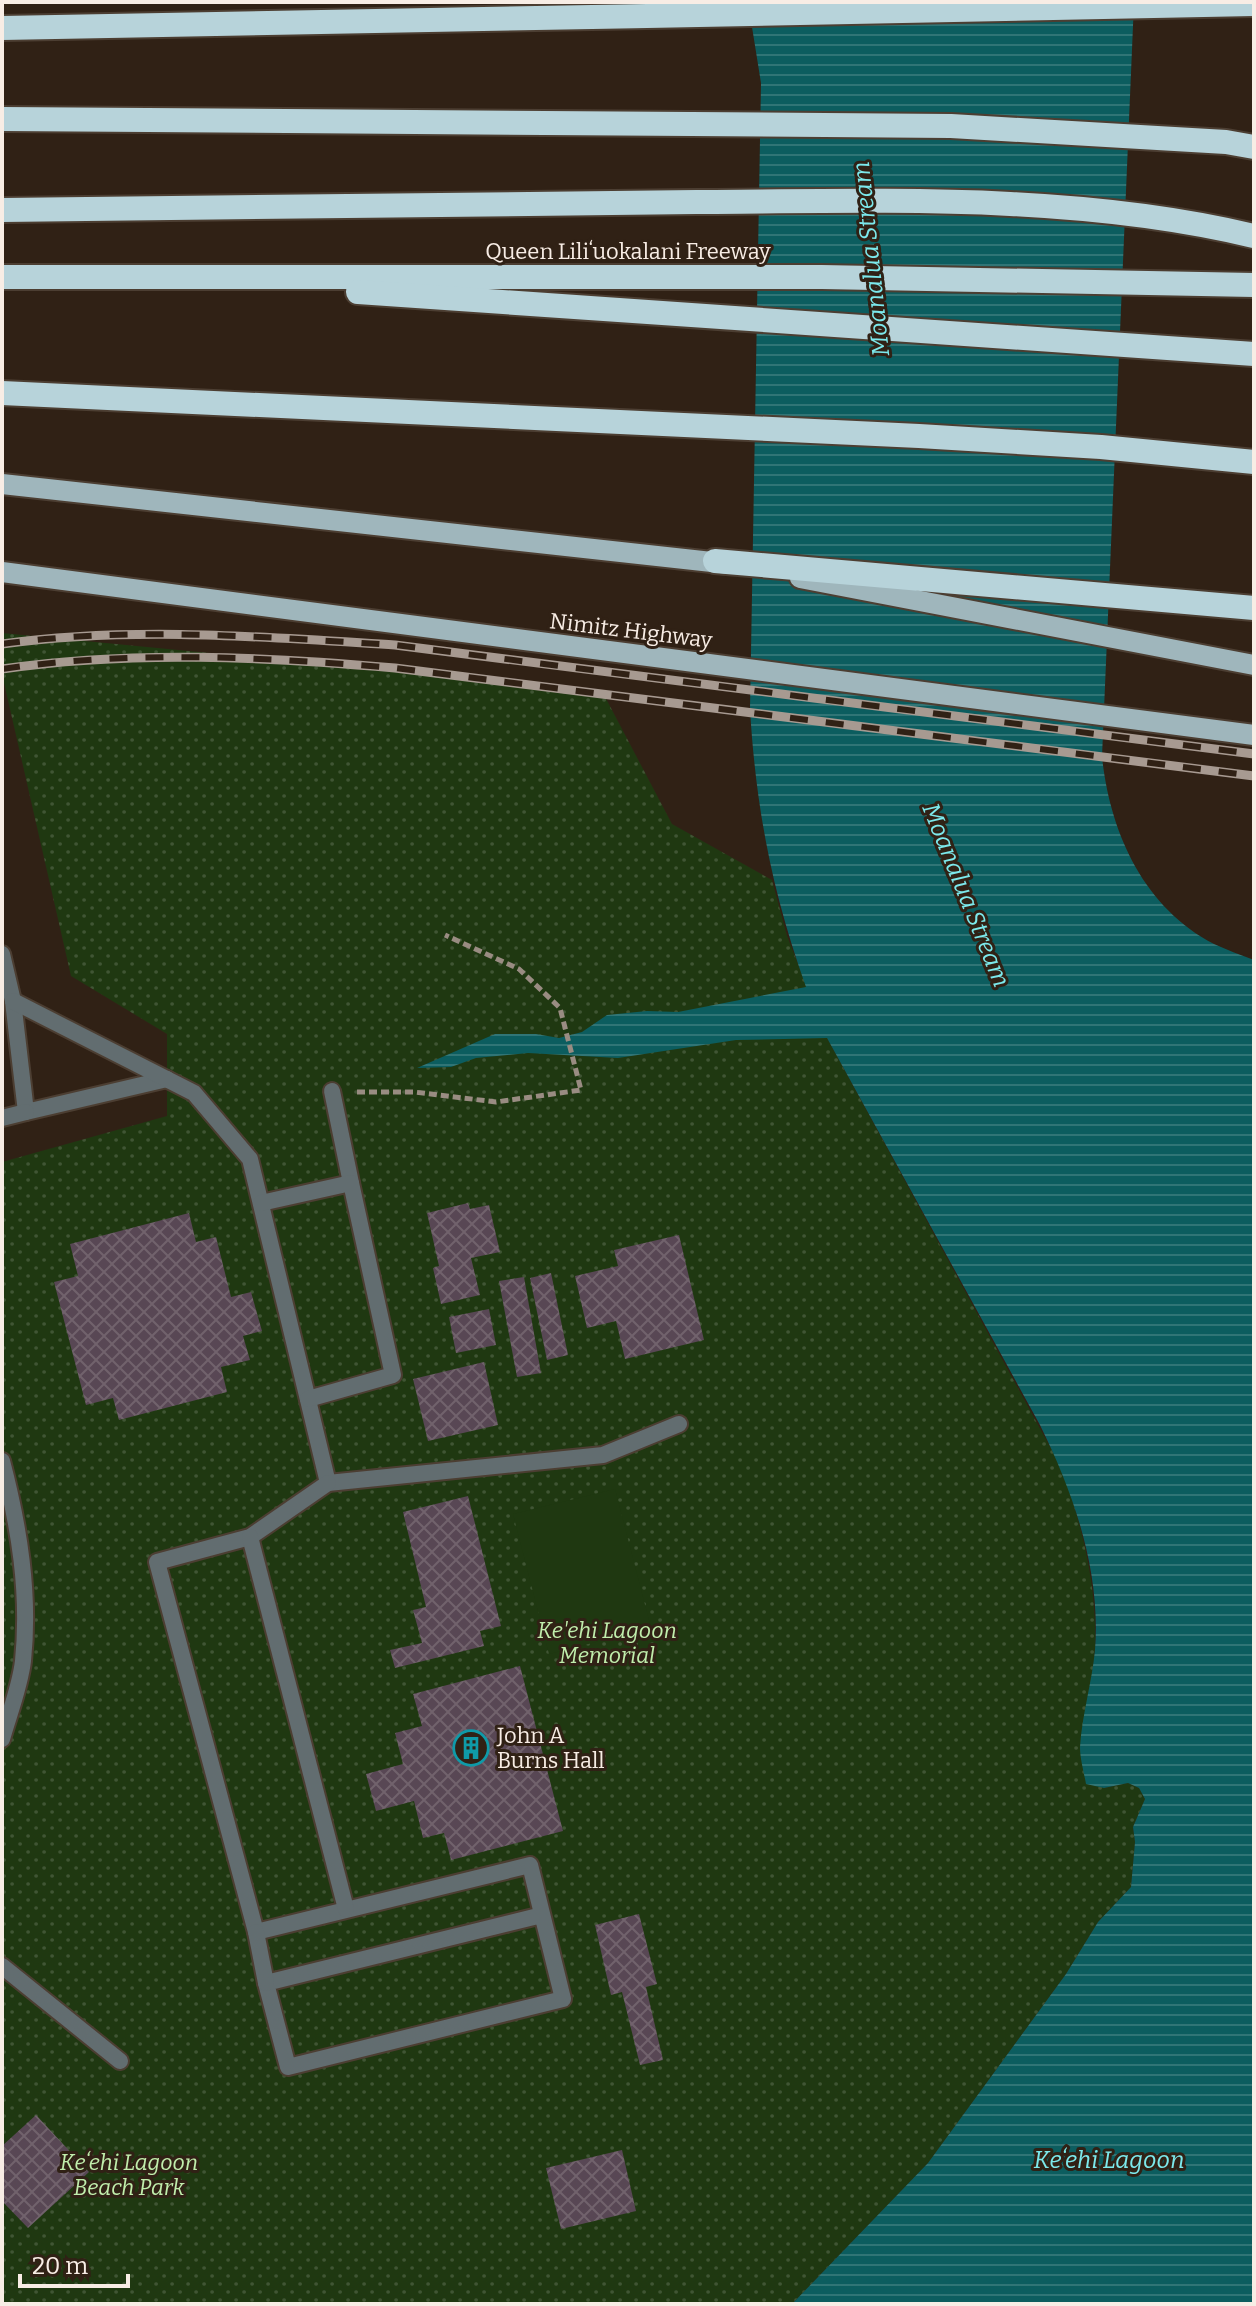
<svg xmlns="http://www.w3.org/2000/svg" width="1256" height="2306" viewBox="0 0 1256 2306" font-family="Bitter,serif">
<defs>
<pattern id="park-dots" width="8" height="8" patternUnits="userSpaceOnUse" patternTransform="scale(2)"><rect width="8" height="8" fill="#1f3811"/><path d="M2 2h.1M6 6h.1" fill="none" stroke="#405534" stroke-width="1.8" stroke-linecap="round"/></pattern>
<pattern id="water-rules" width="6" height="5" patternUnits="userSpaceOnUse" patternTransform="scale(2)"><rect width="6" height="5" fill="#0c5d5f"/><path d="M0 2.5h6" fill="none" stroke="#307576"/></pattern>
<pattern id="building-cross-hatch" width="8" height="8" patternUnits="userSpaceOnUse" patternTransform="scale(2)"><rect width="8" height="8" fill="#584754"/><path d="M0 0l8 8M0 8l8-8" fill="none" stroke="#71626c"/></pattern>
</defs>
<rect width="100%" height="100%" fill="#302115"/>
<path fill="url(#park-dots)" d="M2 633 602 691 672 824 772 880 787 936 827 1038 1061 1467C1082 1525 1097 1584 1095 1647 1093 1681 1085 1716 1080 1750L1104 1788 1128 1783 1139 1788 1145 1799 1133 1827 1135 1842 1131 1887 1098 1922 1066 1974 928 2163 792 2304H2V1162L167 1116V1034L71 976 2 674Z"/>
<polygon fill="#1f3811" points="615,1489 651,1628 549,1654 513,1514"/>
<path fill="url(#water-rules)" d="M748 2H1134L1102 757C1110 832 1143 907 1214 944 1227 950 1241 955 1254 960V2304H792L928 2163 1066 1974 1098 1922 1131 1887 1135 1842 1133 1827 1145 1799 1139 1788 1128 1783 1104 1788 1086 1784C1084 1772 1080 1759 1080 1747 1082 1715 1092 1682 1095 1650 1101 1571 1074 1494 1040 1425L827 1038 736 1040 618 1058 528 1053 476 1058 451 1067 417 1068 495 1034H536L559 1038 582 1032 607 1015 647 1011 678 1012 806 987C772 892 756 809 750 709L761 83Z"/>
<g fill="url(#building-cross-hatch)">
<polygon points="468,1203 470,1209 489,1205 500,1252 471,1258 480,1295 441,1304 433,1268 439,1266 427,1213"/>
<polygon points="189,1213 196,1242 216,1237 231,1297 251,1292 262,1331 243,1336 250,1360 221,1367 227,1392 119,1420 113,1398 86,1405 54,1282 78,1276 70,1244"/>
<polygon points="679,1235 704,1340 625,1359 616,1321 587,1328 575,1276 618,1266 614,1250"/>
<polygon points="551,1273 568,1355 547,1360 530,1278"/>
<polygon points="524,1277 541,1373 517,1377 499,1281"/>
<polygon points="489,1309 496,1345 456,1353 449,1317"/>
<polygon points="484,1362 498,1425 428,1441 413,1379"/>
<polygon points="468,1496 501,1626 480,1631 484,1646 395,1668 390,1650 422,1643 413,1610 426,1607 403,1512"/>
<polygon points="520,1666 563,1831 451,1860 444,1833 423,1838 414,1801 376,1811 366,1774 403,1764 395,1733 422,1726 413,1694"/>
<polygon points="639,1914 657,1984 646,1987 663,2060 640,2065 622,1992 611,1995 595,1925"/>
<polygon points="36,2115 89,2172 28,2228 2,2201 2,2146"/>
<polygon points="622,2150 636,2211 561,2229 546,2168"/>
</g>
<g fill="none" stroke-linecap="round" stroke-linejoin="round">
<defs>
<g id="service">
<polyline points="2,954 13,1001 26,1112 167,1079"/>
<polyline points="13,1001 194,1093 250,1159 328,1483 603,1455 679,1424"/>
<polyline points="332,1091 351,1183"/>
<polyline points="2,1118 26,1112"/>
<polyline points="261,1203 351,1183 393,1375 308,1399"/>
<path d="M2 1461C19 1526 30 1593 23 1661 20 1687 9 1714 2 1739"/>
<polyline points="328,1483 250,1537 157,1562 256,1932 530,1865 563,1999 288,2067 266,1983 542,1915"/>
<polyline points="250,1537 346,1909"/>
<polyline points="256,1932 266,1983"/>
<polyline points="2,1966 120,2061"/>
</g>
<g id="primary">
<polyline points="2,484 730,564"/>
<polyline points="2,572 1254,735"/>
<polyline points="800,578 1254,665"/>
</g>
<g id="motorway">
<path d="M2 28C419 23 837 10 1254 4"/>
<polyline points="2,119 951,126 1226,142 1254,147"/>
<path d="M2 210C233 207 464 204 696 202 879 201 1075 193 1254 236"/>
<polyline points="2,277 822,277 1254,285"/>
<polyline points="358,292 1254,354"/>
<polyline points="2,393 919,436 1101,447 1254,462"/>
<polyline points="715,561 1254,608"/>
</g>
</defs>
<use href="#service" stroke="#4c3e32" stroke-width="20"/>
<use href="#primary" stroke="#4c3e32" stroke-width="24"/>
<use href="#motorway" stroke="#4c3e32" stroke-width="28"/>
<polyline stroke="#998c82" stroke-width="5" stroke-dasharray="8 4" stroke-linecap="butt" points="357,1092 414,1092 496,1102 581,1090 560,1008 519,969 445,935"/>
<use href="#service" stroke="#626d70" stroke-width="16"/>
<use href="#primary" stroke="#9fb6bc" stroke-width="20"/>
<use href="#motorway" stroke="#b7d3da" stroke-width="24"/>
<defs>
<g id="rail">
<path d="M2 644C132 626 265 637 395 645L1254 754"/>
<path d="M2 669C132 650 265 657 395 668L1254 776"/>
</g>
</defs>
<use href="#rail" stroke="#a79a91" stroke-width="9"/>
<use href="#rail" stroke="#302115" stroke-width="6" stroke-dasharray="18" stroke-linecap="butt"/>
</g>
<defs>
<symbol id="building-ring" viewBox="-11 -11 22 22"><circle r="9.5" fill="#302115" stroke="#0f9aa8" stroke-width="1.5"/><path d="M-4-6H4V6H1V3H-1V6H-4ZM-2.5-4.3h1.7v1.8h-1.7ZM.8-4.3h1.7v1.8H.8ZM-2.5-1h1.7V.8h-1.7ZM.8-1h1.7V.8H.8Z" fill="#0f9aa8"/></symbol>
</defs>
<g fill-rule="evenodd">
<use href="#building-ring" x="451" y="1728" width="40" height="40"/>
</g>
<g text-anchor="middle" stroke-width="6" stroke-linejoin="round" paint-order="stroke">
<g font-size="22" fill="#f8ede5" stroke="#302115">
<text x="628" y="259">Queen Liliʻuokalani Freeway</text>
<text transform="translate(631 630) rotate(7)" y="8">Nimitz Highway</text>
</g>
<g font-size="22" font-style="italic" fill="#c0eeac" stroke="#302115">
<text x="607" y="1638">Ke'ehi Lagoon<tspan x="607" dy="25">Memorial</tspan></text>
<text x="129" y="2170">Keʻehi Lagoon<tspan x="129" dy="25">Beach Park</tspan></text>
</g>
<g font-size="22" fill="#f8ede5" stroke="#302115" text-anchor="start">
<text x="497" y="1743">John A<tspan x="497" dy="25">Burns Hall</tspan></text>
</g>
<g font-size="24" font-style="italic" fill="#7ce9ec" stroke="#302115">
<text transform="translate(871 259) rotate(-96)" y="8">Moanalua Stream</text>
<text transform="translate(966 895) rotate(68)" y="8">Moanalua Stream</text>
<text x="1109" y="2168">Keʻehi Lagoon</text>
</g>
</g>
<rect width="1256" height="2306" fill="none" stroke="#f8ede5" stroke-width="8"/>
<path d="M20 2274v12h108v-12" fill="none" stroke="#f8ede5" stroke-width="4"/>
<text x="32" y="2274" font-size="24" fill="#f8ede5" stroke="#302115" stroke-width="6" paint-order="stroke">20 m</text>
</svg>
